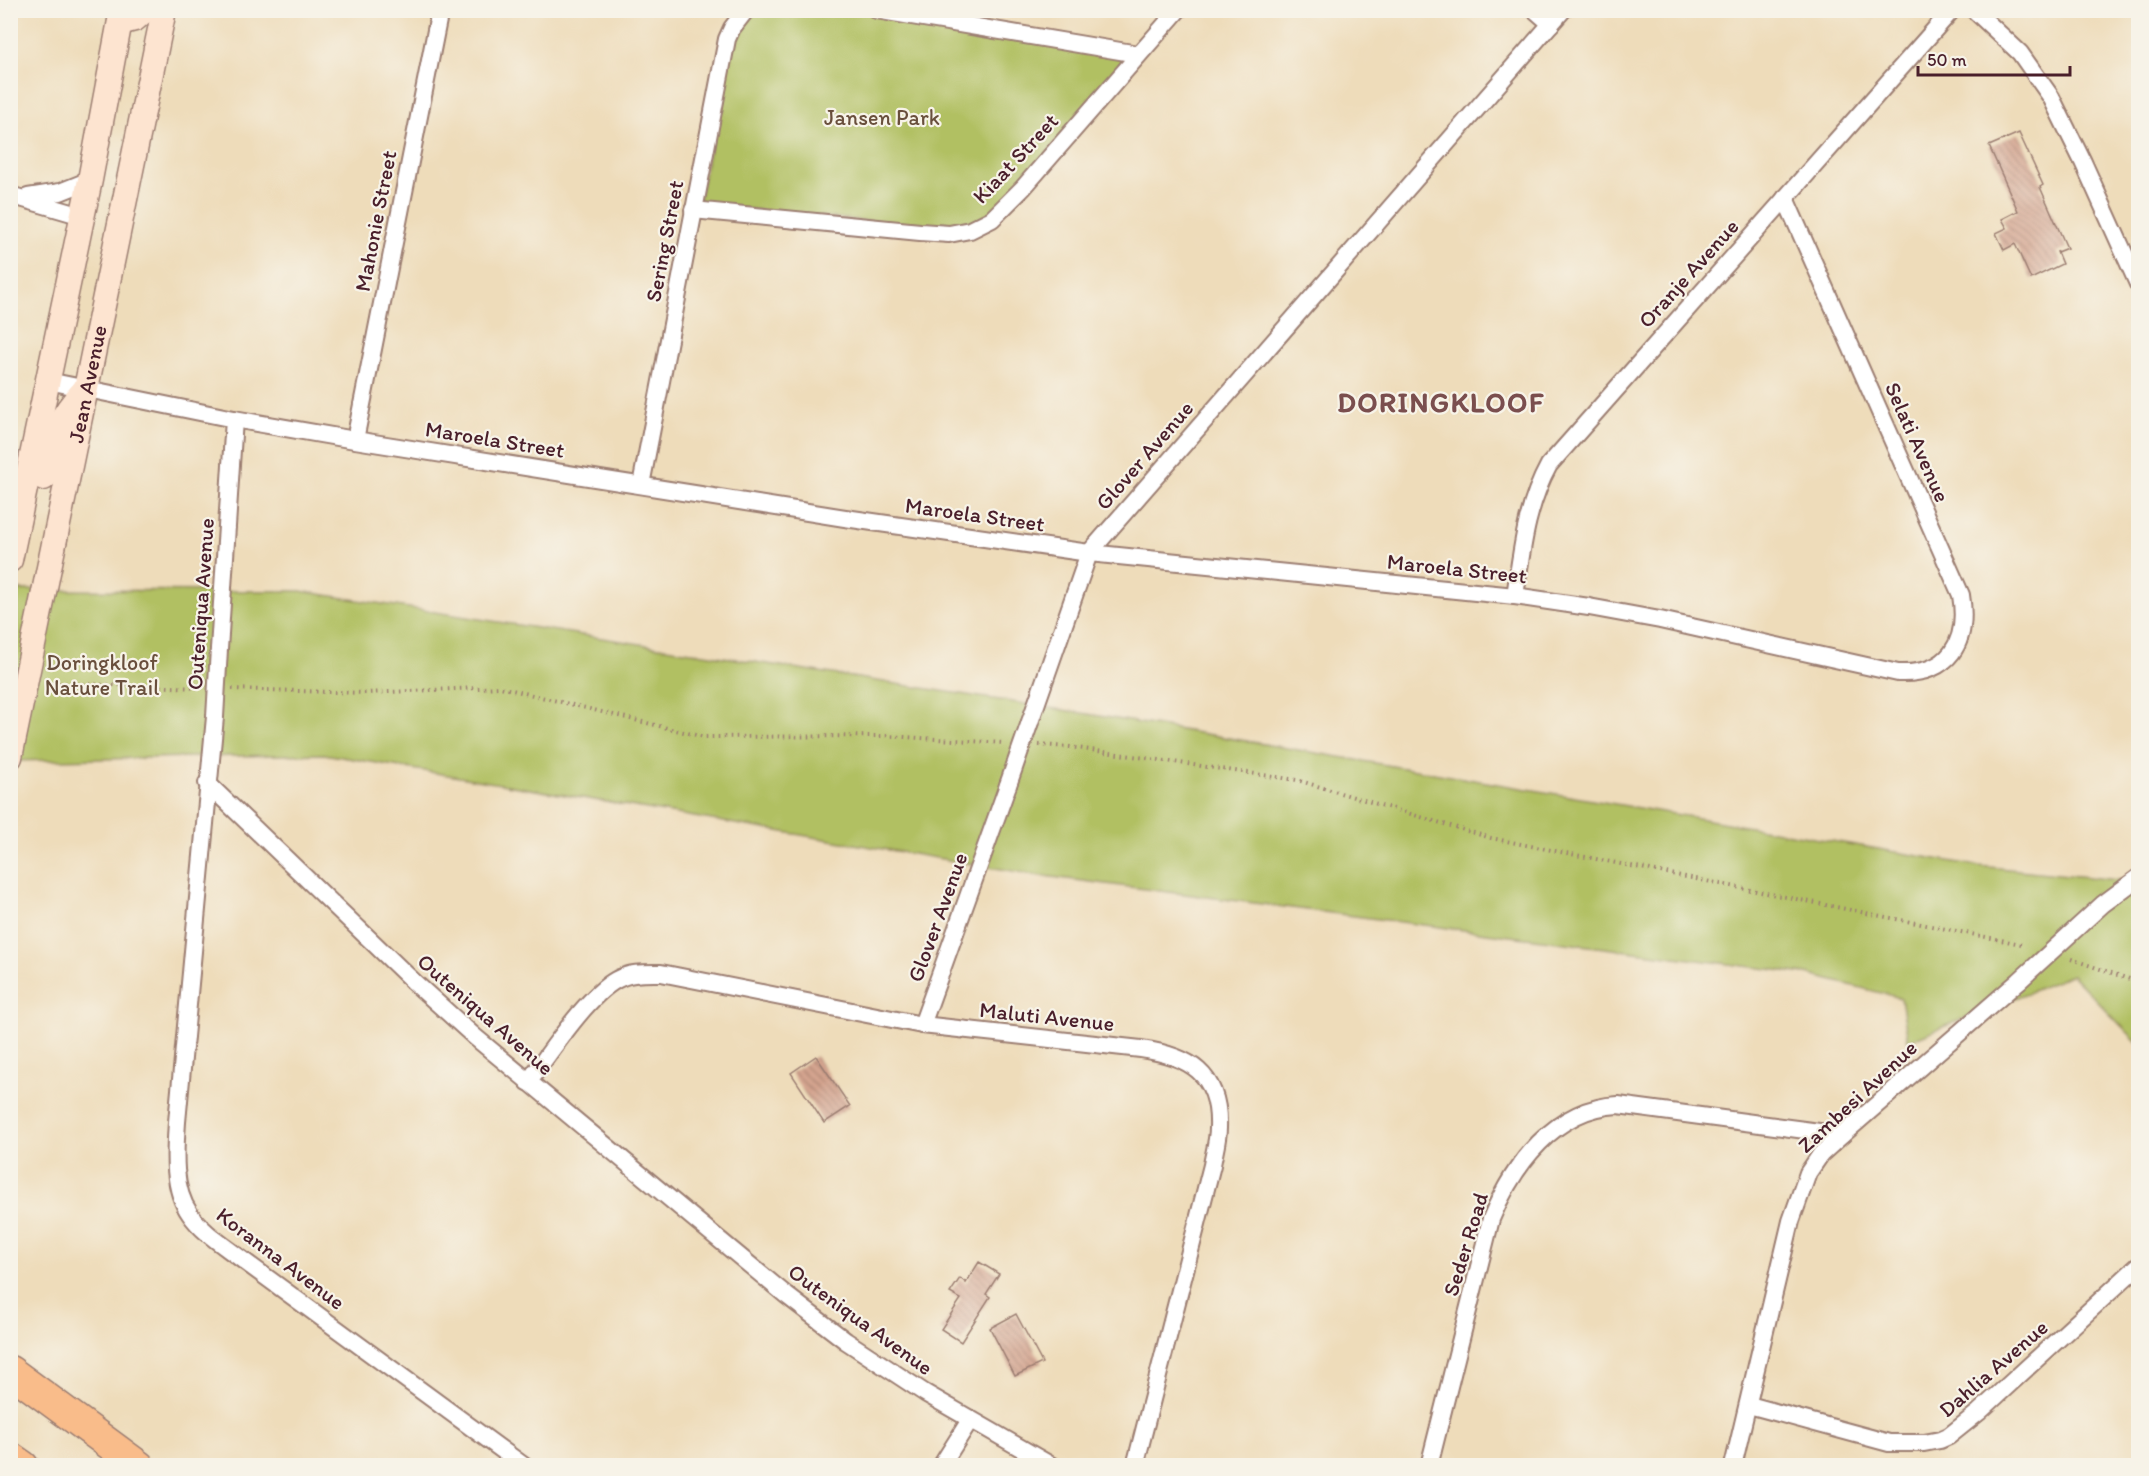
<svg xmlns="http://www.w3.org/2000/svg" width="2149" height="1476" viewBox="0 0 2149 1476" font-family="Itim,sans-serif">
<defs>
<pattern id="building-back-hatch" width="6" height="6" patternUnits="userSpaceOnUse" patternTransform="scale(1.5)"><rect width="6" height="6" fill="#d4a48f"/><path d="M-1 5l2 2M0 0l6 6M5-1l2 2" fill="none" stroke="#ae8575"/></pattern>
</defs>
<rect width="100%" height="100%" fill="#f7f3e8"/>
<filter id="ink" filterUnits="userSpaceOnUse"><feTurbulence type="fractalNoise" baseFrequency=".0167" numOctaves="2"/><feDisplacementMap in="SourceGraphic" scale="12" xChannelSelector="R" yChannelSelector="G"/><feConvolveMatrix kernelMatrix="1 2 1 2 8 2 1 2 1" color-interpolation-filters="sRGB"/></filter>
<filter id="wash" filterUnits="userSpaceOnUse"><feTurbulence type="fractalNoise" baseFrequency=".008" numOctaves="4" result="noise"/><feDisplacementMap in="SourceGraphic" scale="24" xChannelSelector="R" yChannelSelector="G"/><feGaussianBlur stdDeviation="1.35" result="paint"/><feColorMatrix in="noise" values="0 0 0 0 0 0 0 0 0 0 0 0 0 0 0 0 0 1.4 0 .05"/><feComposite in="paint" operator="in"/></filter>
<g filter="url(#wash)">
<rect width="100%" height="100%" fill="#eedcba"/>
<g fill="#b1c062" stroke="#7e7046" stroke-width="1.5">
<polygon points="738,11 889,11 1125,58 1013,195 986,217 945,229 698,204"/>
<polygon points="10,590 300,591 1076,712 1978,866 2138,882 2138,1043 2072,975 1908,1041 1901,998 1806,974 1036,875 324,754 11,761"/>
</g>
<g id="blocks">
<g fill="url(#building-back-hatch)">
<polygon points="2019,133 2043,185 2040,187 2067,248 2057,252 2062,264 2031,279 2015,244 2004,250 1996,233 2007,228 2002,219 2018,211 1989,146"/>
<polygon points="816,1056 850,1106 824,1123 791,1073"/>
<polygon points="979,1262 999,1274 986,1294 990,1297 961,1342 941,1329 961,1299 950,1293 960,1278 966,1283"/>
<polygon points="1016,1314 1042,1363 1015,1376 990,1328"/>
</g>
</g>
</g>
<g filter="url(#ink)">
<use href="#blocks" fill-opacity="0" stroke="#9c7e72" stroke-width="1.5"/>
<g fill="none" stroke-linecap="round" stroke-linejoin="round">
<defs>
<g id="minor">
<polyline points="876,10 1138,54"/>
<polyline points="1535,10 1551,24"/>
<polyline points="1974,10 2020,53 2051,97 2083,162 2138,284"/>
<polyline points="10,195 82,216"/>
<polyline points="28,197 60,192 90,180"/>
<polyline points="693,210 920,232 949,234 970,230 992,219 1023,188 1178,10"/>
<path d="M48 381 234 419 355 440 845 518 1089 553 1515 596 1589 607 1660 620 1898 673C1949 675 1969 643 1961 595L1785 198"/>
<polyline points="355,440 440,10"/>
<polyline points="641,485 727,39 732,28 746,10"/>
<path d="M1515 596C1522 549 1526 507 1549 465L1952 10"/>
<polyline points="219,649 234,419"/>
<path d="M215 717 177 1122C175 1151 172 1189 190 1214 202 1232 223 1245 240 1258L524 1466"/>
<polyline points="1030,722 1089,553 1563,10"/>
<polyline points="207,783 414,982 475,1037 786,1295 846,1341 925,1393 1052,1466"/>
<polyline points="922,1025 1008,785"/>
<path d="M528 1082C550 1053 586 997 616 980 630 972 646 973 661 973L922 1025 1141 1049C1189 1056 1220 1073 1218 1128 1218 1140 1214 1153 1212 1165L1135 1466"/>
<polyline points="1749,1405 1889,1443 1924,1443 1940,1440 1949,1436 1979,1412 2138,1266"/>
<polyline points="941,1466 970,1420"/>
<path d="M1429 1466 1491 1219C1513 1165 1555 1108 1618 1105L1842 1135"/>
<polyline points="1733,1466 1791,1221 1808,1173 1821,1154 1842,1135 2019,981 2103,904 2138,878"/>
</g>
<g id="secondary">
<polyline points="120,23 135,19 145,10"/>
<path d="M44 478C53 437 55 421 85 389"/>
<polyline points="10,560 90,180 122,10"/>
<path id="s1" d="M10 757 164 10"/>
</g>
<g id="motorway">
<polyline points="10,1371 139,1466"/>
<polyline points="10,1457 23,1466"/>
</g>
</defs>
<use href="#minor" stroke="#9c7e72" stroke-width="20"/>
<use href="#secondary" stroke="#9c7e72" stroke-width="27"/>
<use href="#motorway" stroke="#9c7e72" stroke-width="33"/>
<g stroke="#9c7e72" stroke-width="4" stroke-dasharray="1.5 4.5" stroke-linecap="butt">
<polyline points="53,683 200,688"/>
<polyline points="232,689 365,693 500,687 704,737 887,736 1004,743"/>
<polyline points="1039,745 1070,747 1297,780 1491,838 2021,944"/>
<polyline points="2071,959 2138,982"/>
</g>
<use href="#minor" stroke="#fff" stroke-width="16"/>
<use href="#secondary" stroke="#fde4d0" stroke-width="24"/>
<use href="#motorway" stroke="#f9bc8a" stroke-width="30"/>
<defs>
<g id="minor-bridge">
<polyline points="215,717 219,649"/>
<polyline points="1008,785 1030,722"/>
</g>
</defs>
<use href="#minor-bridge" stroke="#9c7e72" stroke-width="20" stroke-linecap="butt"/>
<use href="#minor-bridge" stroke="#fff" stroke-width="16"/>
</g>
</g>
<g text-anchor="middle" stroke-width="4.5" stroke-linejoin="round" paint-order="stroke">
<g font-size="22" fill="#694f3c" stroke="#f7f3e8">
<text x="882" y="125">Jansen Park</text>
<text x="102" y="670">Doringkloof<tspan x="102" dy="25">Nature Trail</tspan></text>
</g>
<g font-size="22" fill="#4a1f2b" stroke="#f7f3e8">
<text transform="translate(1015 158) rotate(-47)" y="8">Kiaat Street</text>
<text transform="translate(375 221) rotate(-79)" y="8">Mahonie Street</text>
<text transform="translate(664 241) rotate(-79)" y="8">Sering Street</text>
<text transform="translate(1688 273) rotate(-48)" y="8">Oranje Avenue</text>
<text dy="8" stroke="none"><textPath href="#s1" startOffset="381">Jean Avenue</textPath></text>
<text transform="translate(495 439) rotate(9)" y="8">Maroela Street</text>
<text transform="translate(1918 442) rotate(66)" y="8">Selati Avenue</text>
<text transform="translate(1144 455) rotate(-49)" y="8">Glover Avenue</text>
<text transform="translate(975 514) rotate(8)" y="8">Maroela Street</text>
<text transform="translate(1457 568) rotate(6)" y="8">Maroela Street</text>
<text transform="translate(200 604) rotate(-86)" y="8">Outeniqua Avenue</text>
<text transform="translate(937 917) rotate(-70)" y="8">Glover Avenue</text>
<text transform="translate(486 1014) rotate(41)" y="8">Outeniqua Avenue</text>
<text transform="translate(1047 1016) rotate(6)" y="8">Maluti Avenue</text>
<text transform="translate(1857 1096) rotate(-43)" y="8">Zambesi Avenue</text>
<text transform="translate(1465 1244) rotate(-73)" y="8">Seder Road</text>
<text transform="translate(281 1258) rotate(37)" y="8">Koranna Avenue</text>
<text transform="translate(861 1319) rotate(36)" y="8">Outeniqua Avenue</text>
<text transform="translate(1993 1368) rotate(-41)" y="8">Dahlia Avenue</text>
</g>
<g font-size="28" font-weight="bold" letter-spacing="1.5" fill="#7a4e4e" stroke="#f7f3e8">
<text x="1441" y="412">DORINGKLOOF</text>
</g>
</g>
<rect width="2149" height="1476" fill="none" stroke="#f7f3e8" stroke-width="36"/>
<path d="M1918 66v9h152v-9" fill="none" stroke="#4a1f2b" stroke-width="3"/>
<text x="1927" y="66" font-size="18" fill="#4a1f2b" stroke="#f7f3e8" stroke-width="4.5" paint-order="stroke">50 m</text>
</svg>
